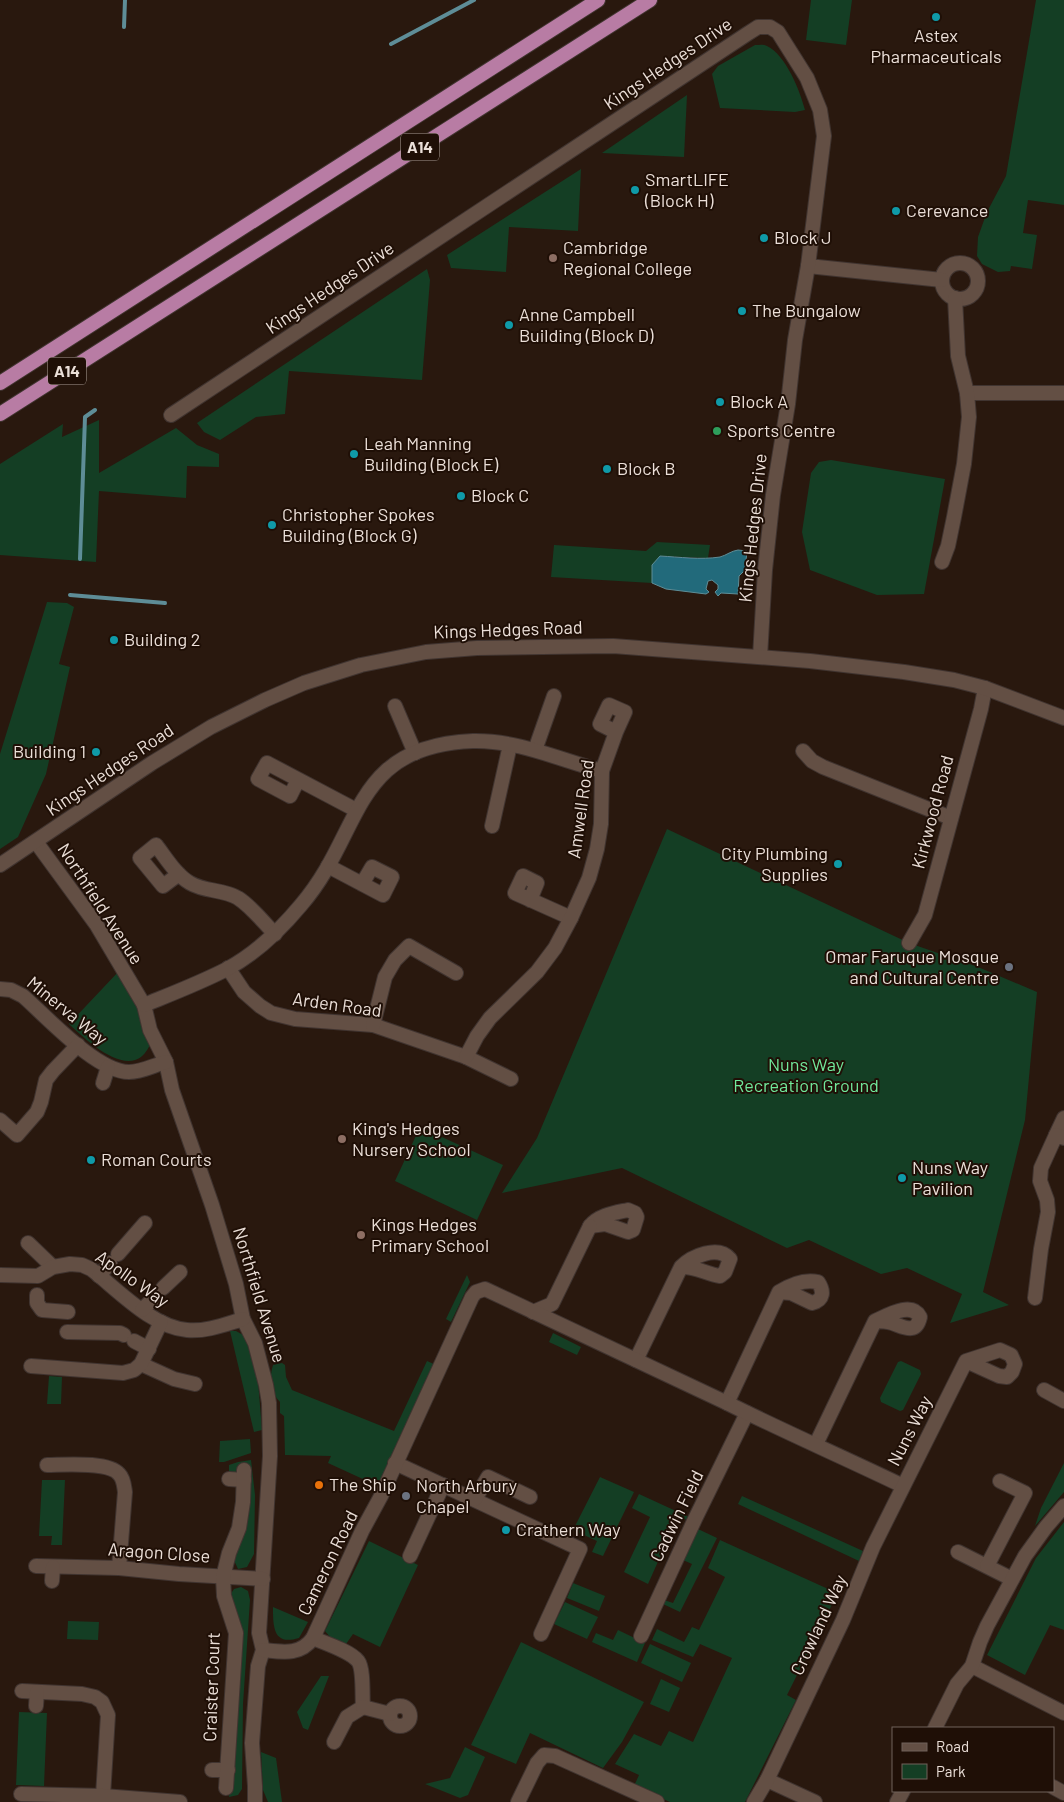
<svg xmlns="http://www.w3.org/2000/svg" width="1064" height="1802" viewBox="0 0 1064 1802" font-family="Barlow,sans-serif">
<rect width="100%" height="100%" fill="#29180e"/>
<g fill="#143e24">
<polygon points="811,0 852,0 846,45 806,40"/>
<polygon points="1036,0 1064,0 1064,205 1028,200 1023,233 1037,235 1032,269 1011,266 1010,271 998,272 982,264 977,256 978,237 987,212 1006,176"/>
<path d="M755 45C759 45 763 44 767 46 786 55 800 91 805 110L795 112 720 108 712 74 718 66Z"/>
<polygon points="687,95 684,157 602,153"/>
<polygon points="581,169 578,231 509,227 506,272 451,268 447,255"/>
<polygon points="427,269 430,280 422,380 289,371 285,414 256,417 220,440 204,432 197,423"/>
<polygon points="99,420 99,473 176,428 197,445 219,454 219,467 187,466 186,498 99,491 96,562 0,555 0,464 63,424 62,437"/>
<polygon points="831,460 945,479 924,594 877,595 810,570 802,532 811,473 819,462"/>
<polygon points="657,542 710,545 708,558 660,556 652,566 652,583 551,577 554,545 646,551"/>
<polygon points="47,602 67,603 74,607 59,664 70,667 46,774 18,837 0,849 0,754"/>
<polygon points="667,829 909,943 978,967 1037,992 1025,1120 983,1292 1009,1305 950,1323 962,1294 907,1268 881,1274 809,1240 787,1248 622,1168 502,1193 537,1138"/>
<path d="M120 970 138 1006 152 1041C149 1047 146 1053 141 1057 120 1073 83 1037 69 1024Z"/>
<polygon points="420,1127 503,1165 477,1220 395,1181"/>
<polygon points="467,1275 470,1282 451,1322 446,1319"/>
<polygon points="230,1331 236,1331 245,1336 258,1381 262,1430 254,1432"/>
<polygon points="553,1333 581,1347 577,1355 549,1342"/>
<path d="M427 1361 436 1365 403 1431 382 1483 378 1486 328 1463 331 1456 285 1455 284 1416 280 1413V1402C270 1392 269 1378 273 1365L282 1363 285 1365 286 1377 292 1390 394 1431Z"/>
<polygon points="901,1361 920,1370 921,1374 903,1410 900,1411 881,1402 880,1398 898,1362"/>
<polygon points="49,1376 62,1377 61,1404 47,1404"/>
<polygon points="250,1439 251,1453 224,1462 219,1462 220,1441"/>
<polygon points="251,1460 255,1495 254,1554 247,1567 238,1569 233,1558 246,1529 250,1466 240,1465 235,1475 229,1476 229,1465 238,1462"/>
<polygon points="1064,1463 1064,1492 1035,1526 1041,1508"/>
<polygon points="600,1477 634,1492 603,1556 592,1552 597,1541 573,1530"/>
<polygon points="42,1480 65,1480 62,1545 51,1545 52,1536 39,1536"/>
<polygon points="639,1494 689,1517 687,1520 678,1517 648,1584 624,1572 650,1517 632,1508"/>
<polygon points="742,1496 863,1551 859,1561 738,1504"/>
<polygon points="1064,1522 1064,1630 1050,1625 1025,1675 987,1655 1036,1558"/>
<polygon points="698,1529 717,1538 680,1612 663,1604 664,1600 673,1603 692,1564 683,1560"/>
<polygon points="720,1540 837,1593 828,1613 787,1695 796,1700 745,1802 670,1802 634,1786 639,1775 615,1764 634,1734 661,1746 669,1731 693,1742 732,1658 700,1644 693,1657 652,1640 657,1629 684,1642 692,1627 699,1630 725,1577 708,1568"/>
<polygon points="369,1541 418,1565 380,1647 353,1634 346,1644 331,1638 325,1631"/>
<polygon points="573,1583 605,1596 599,1611 567,1598"/>
<polygon points="241,1587 248,1591 250,1600 243,1704 242,1789 238,1795 229,1797 242,1638 230,1595 234,1589"/>
<polygon points="565,1602 598,1617 587,1639 554,1624"/>
<path d="M273 1607 308 1622 299 1638C273 1646 273 1627 273 1607Z"/>
<polygon points="68,1621 99,1622 98,1640 67,1639"/>
<polygon points="618,1630 645,1643 637,1662 592,1642 596,1633 613,1640"/>
<polygon points="521,1642 644,1702 622,1742 603,1768 530,1733 516,1764 471,1745"/>
<polygon points="650,1644 691,1663 682,1682 641,1663"/>
<polygon points="321,1676 329,1676 308,1730 303,1728 297,1712"/>
<polygon points="661,1679 680,1688 669,1712 650,1704"/>
<polygon points="19,1712 47,1713 44,1786 16,1785"/>
<polygon points="465,1747 485,1757 468,1795 460,1798 425,1784 450,1778"/>
<polygon points="261,1752 276,1758 282,1802 268,1802 263,1790"/>
</g>
<path fill="#226a7b" stroke="#5e8d97" d="M738 550 747 551 745 570 739 576 738 594 721 593 718 596 715 592 718 589V585L712 580 708 581 706 589 709 592 706 594 666 589 652 583V565L660 556C679 557 701 560 720 557 727 555 731 551 738 550Z"/>
<g fill="none" stroke-linecap="round" stroke-linejoin="round">
<g stroke="#5e8d97" stroke-width="4">
<polyline points="124,27 125,0"/>
<polyline points="391,44 474,0"/>
<polyline points="80,559 85,417 95,410"/>
<polyline points="70,595 165,603"/>
</g>
<defs>
<g id="minor">
<circle cx="960" cy="281" r="18"/>
<polyline points="808,266 942,280"/>
<polyline points="967,393 1064,393"/>
<polyline points="171,415 747,34 758,27 770,27 778,32 807,78 820,110 824,136 808,266 795,340 788,404 773,495 765,570 760,657"/>
<polyline points="942,562 948,546 954,517 964,464 969,417 967,393 958,356 955,298"/>
<polyline points="395,706 415,753"/>
<polyline points="535,750 554,696"/>
<polyline points="803,751 812,761 823,767 951,818"/>
<polyline points="298,780 290,796 258,779 267,763 356,810"/>
<polyline points="492,826 510,745"/>
<polyline points="36,842 96,924 144,1005 150,1030 166,1062 172,1090 212,1205 236,1284 243,1319 255,1343 266,1385 269,1403 270,1456 259,1633 263,1650 258,1666 252,1743 255,1786 255,1802"/>
<polyline points="328,866 383,895 392,877 372,867 362,884"/>
<path d="M179 874 163 886 140 858 156 845C166 858 176 875 190 883 205 892 223 889 238 898 252 907 263 922 275 934"/>
<polyline points="530,900 537,883 523,876 515,893 571,918"/>
<polyline points="909,943 925,915 981,709 985,688"/>
<polyline points="228,968 244,992 260,1006 271,1013 295,1019 373,1025 466,1057 511,1079"/>
<path d="M0 989 11 990 23 996C48 1018 97 1072 129 1072 142 1072 154 1065 166 1062"/>
<path d="M144 1005C171 994 200 983 227 969 255 954 281 929 301 905 364 832 350 746 473 741 518 740 560 760 602 771"/>
<polyline points="373,1025 385,977 395,960 409,946 456,973"/>
<polyline points="466,1057 477,1036 490,1018 537,972 555,948 571,918 589,878 597,849 601,824 602,771 616,732 625,712 609,705 600,724 616,732"/>
<polyline points="103,1083 108,1067"/>
<polyline points="0,1120 17,1135 37,1112 41,1102 46,1080 53,1071 78,1045"/>
<polyline points="1056,1135 1064,1118"/>
<path d="M628 1210 635 1213 637 1217 633 1230 628 1232 605 1224 590 1226C599 1215 614 1213 628 1210Z"/>
<polyline points="28,1243 53,1267"/>
<polyline points="118,1254 145,1223"/>
<path d="M0 1275 38 1276 53 1267 70 1264 82 1265 91 1269C118 1290 152 1327 187 1330 206 1332 226 1324 243 1319"/>
<polyline points="99,1276 110,1263"/>
<polyline points="163,1288 180,1272"/>
<polyline points="37,1295 37,1303 42,1310 68,1312"/>
<polyline points="1035,1298 1041,1249 1048,1212 1047,1200 1040,1181 1041,1168 1056,1135 1064,1138"/>
<polyline points="142,1310 154,1298"/>
<polyline points="533,1312 552,1304 590,1226"/>
<polyline points="67,1332 120,1333 124,1335"/>
<polyline points="134,1341 149,1349"/>
<path d="M636 1360 681 1267C692 1256 718 1245 730 1259L725 1272 720 1276C706 1274 695 1266 681 1267"/>
<polyline points="141,1364 174,1379 195,1384"/>
<polyline points="31,1366 123,1373 134,1370 141,1364 161,1322"/>
<polyline points="1044,1390 1064,1401"/>
<path d="M727 1403 779 1292C790 1285 805 1279 818 1282 824 1291 824 1300 812 1303L791 1293 779 1292"/>
<path d="M816 1444 875 1321C888 1315 912 1301 920 1317 916 1335 904 1327 892 1323 886 1321 881 1321 875 1321"/>
<polyline points="395,1463 580,1549 541,1634"/>
<path d="M47 1465C63 1465 108 1461 119 1474 124 1479 124 1486 125 1492L119 1568"/>
<polyline points="229,1479 244,1480"/>
<polyline points="475,1499 488,1477 530,1497"/>
<polyline points="958,1552 1012,1579"/>
<polyline points="410,1556 443,1485"/>
<polyline points="36,1566 119,1568 179,1574 263,1579"/>
<polyline points="987,1566 1025,1493 1000,1481"/>
<polyline points="52,1581 53,1567"/>
<polyline points="641,1636 695,1519 747,1413"/>
<path d="M313 1638C325 1643 350 1651 358 1661 364 1669 362 1697 363 1707L347 1717 334 1742"/>
<path d="M263 1650C282 1652 300 1656 313 1638L362 1531 381 1496 472 1297 476 1292 485 1289 727 1403C785 1432 845 1458 903 1486"/>
<polyline points="972,1666 1064,1713"/>
<polyline points="22,1691 82,1694 95,1697 102,1702 108,1715 103,1796"/>
<circle cx="400" cy="1716" r="10"/>
<polyline points="36,1706 37,1692"/>
<polyline points="363,1707 390,1714"/>
<polyline points="935,1728 957,1684 972,1666 980,1642 987,1626 1025,1556 1046,1527 1064,1506"/>
<polyline points="212,1770 228,1770"/>
<polyline points="767,1780 815,1802"/>
<polyline points="1053,1787 1064,1793"/>
<polyline points="226,1788 236,1633 224,1596 223,1577 229,1553 239,1528 243,1502 244,1470"/>
<polyline points="21,1794 103,1796 180,1802"/>
<polyline points="518,1802 537,1763 544,1755 555,1756 657,1802"/>
<polyline points="754,1802 767,1780 843,1620 873,1547 966,1361 1000,1350 1011,1355 1015,1364 1012,1372 1007,1377 999,1376 966,1361"/>
<polyline points="897,1802 903,1791"/>
</g>
<polyline id="tertiary" points="0,865 152,763 211,727 265,700 304,683 361,665 426,652 477,648 613,646 810,661 904,672 954,680 985,688 1064,718"/>
<g id="trunk">
<polyline points="0,383 598,0"/>
<polyline points="0,414 650,0"/>
</g>
</defs>
<use href="#minor" stroke="#403430" stroke-width="16"/>
<use href="#tertiary" stroke="#403430" stroke-width="16"/>
<use href="#trunk" stroke="#403430" stroke-width="16"/>
<use href="#minor" stroke="#634f44" stroke-width="14"/>
<use href="#tertiary" stroke="#634f44" stroke-width="14"/>
<use href="#trunk" stroke="#b87ca4" stroke-width="14"/>
</g>
<g fill="#0f9aa8" stroke="#1f0f06" stroke-width="2">
<circle cx="936" cy="17" r="5"/>
<circle cx="635" cy="190" r="5"/>
<circle cx="896" cy="211" r="5"/>
<circle cx="764" cy="238" r="5"/>
<circle cx="742" cy="311" r="5"/>
<circle cx="509" cy="325" r="5"/>
<circle cx="720" cy="402" r="5"/>
<circle cx="354" cy="454" r="5"/>
<circle cx="607" cy="469" r="5"/>
<circle cx="461" cy="496" r="5"/>
<circle cx="272" cy="525" r="5"/>
<circle cx="114" cy="640" r="5"/>
<circle cx="96" cy="752" r="5"/>
<circle cx="838" cy="864" r="5"/>
<circle cx="91" cy="1160" r="5"/>
<circle cx="902" cy="1178" r="5"/>
<circle cx="506" cy="1530" r="5"/>
</g>
<g fill="#8d6e63" stroke="#1f0f06" stroke-width="2">
<circle cx="553" cy="258" r="5"/>
<circle cx="342" cy="1139" r="5"/>
<circle cx="361" cy="1235" r="5"/>
</g>
<circle fill="#2e9e5b" stroke="#1f0f06" stroke-width="2" cx="717" cy="431" r="5"/>
<g fill="#6b7280" stroke="#1f0f06" stroke-width="2">
<circle cx="1009" cy="967" r="5"/>
<circle cx="406" cy="1496" r="5"/>
</g>
<circle fill="#e8710a" stroke="#1f0f06" stroke-width="2" cx="319" cy="1485" r="5"/>
<g text-anchor="middle" stroke-width="4" stroke-linejoin="round" paint-order="stroke">
<g fill="#1f0f06" stroke="#aea199" stroke-width="1">
<rect x="401" y="133.5" width="38" height="27" rx="4"/>
<rect x="48" y="357.5" width="38" height="27" rx="4"/>
</g>
<g font-size="16" font-weight="bold" fill="#ebdfd8">
<text x="420" y="153">A14</text>
<text x="67" y="377">A14</text>
</g>
<g font-size="18" fill="#ebdfd8" stroke="#1f0f06" text-anchor="start">
<text x="936" y="42" text-anchor="middle">Astex<tspan x="936" dy="21">Pharmaceuticals</tspan></text>
<text x="645" y="186">SmartLIFE<tspan x="645" dy="21">(Block H)</tspan></text>
<text x="906" y="217">Cerevance</text>
<text x="774" y="244">Block J</text>
<text x="563" y="254">Cambridge<tspan x="563" dy="21">Regional College</tspan></text>
<text x="752" y="317">The Bungalow</text>
<text x="519" y="321">Anne Campbell<tspan x="519" dy="21">Building (Block D)</tspan></text>
<text x="730" y="408">Block A</text>
<text x="727" y="437">Sports Centre</text>
<text x="364" y="450">Leah Manning<tspan x="364" dy="21">Building (Block E)</tspan></text>
<text x="617" y="475">Block B</text>
<text x="471" y="502">Block C</text>
<text x="282" y="521">Christopher Spokes<tspan x="282" dy="21">Building (Block G)</tspan></text>
<text x="124" y="646">Building 2</text>
<text x="86" y="758" text-anchor="end">Building 1</text>
<text x="828" y="860" text-anchor="end">City Plumbing<tspan x="828" dy="21">Supplies</tspan></text>
<text x="999" y="963" text-anchor="end">Omar Faruque Mosque<tspan x="999" dy="21">and Cultural Centre</tspan></text>
<text x="352" y="1135">King's Hedges<tspan x="352" dy="21">Nursery School</tspan></text>
<text x="101" y="1166">Roman Courts</text>
<text x="912" y="1174">Nuns Way<tspan x="912" dy="21">Pavilion</tspan></text>
<text x="371" y="1231">Kings Hedges<tspan x="371" dy="21">Primary School</tspan></text>
<text x="329" y="1491">The Ship</text>
<text x="416" y="1492">North Arbury<tspan x="416" dy="21">Chapel</tspan></text>
<text x="516" y="1536">Crathern Way</text>
</g>
<g font-size="18" fill="#ebdfd8" stroke="#1f0f06">
<text transform="translate(668 64) rotate(-34)" y="6">Kings Hedges Drive</text>
<text transform="translate(330 288) rotate(-34)" y="6">Kings Hedges Drive</text>
<text transform="translate(753 528) rotate(-84)" y="6">Kings Hedges Drive</text>
<text transform="translate(508 630) rotate(-2)" y="6">Kings Hedges Road</text>
<text transform="translate(110 770) rotate(-34)" y="6">Kings Hedges Road</text>
<text transform="translate(581 809) rotate(-82)" y="6">Amwell Road</text>
<text transform="translate(933 812) rotate(-75)" y="6">Kirkwood Road</text>
<text transform="translate(100 904) rotate(57)" y="6">Northfield Avenue</text>
<text transform="translate(337 1005) rotate(8)" y="6">Arden Road</text>
<text transform="translate(67 1011) rotate(39)" y="6">Minerva Way</text>
<text transform="translate(132 1279) rotate(35)" y="6">Apollo Way</text>
<text transform="translate(259 1295) rotate(73)" y="6">Northfield Avenue</text>
<text transform="translate(910 1431) rotate(-63)" y="6">Nuns Way</text>
<text transform="translate(677 1516) rotate(-64)" y="6">Cadwin Field</text>
<text transform="translate(159 1553) rotate(4)" y="6">Aragon Close</text>
<text transform="translate(328 1563) rotate(-64)" y="6">Cameron Road</text>
<text transform="translate(819 1625) rotate(-65)" y="6">Crowland Way</text>
<text transform="translate(212 1687) rotate(-88)" y="6">Craister Court</text>
</g>
<g font-size="18" fill="#71e89b" stroke="#1f0f06">
<text x="806" y="1071">Nuns Way<tspan x="806" dy="21">Recreation Ground</tspan></text>
</g>
</g>
<rect x="892" y="1727" width="162" height="65" fill="#1f0f06" stroke="#71625a"/>
<rect x="902" y="1743" width="25" height="8" fill="#634f44" stroke="#71625a"/>
<text x="936" y="1752" font-size="15" fill="#ebdfd8">Road</text>
<rect x="902" y="1764" width="25" height="15" fill="#143e24" stroke="#71625a"/>
<text x="936" y="1777" font-size="15" fill="#ebdfd8">Park</text>
</svg>
